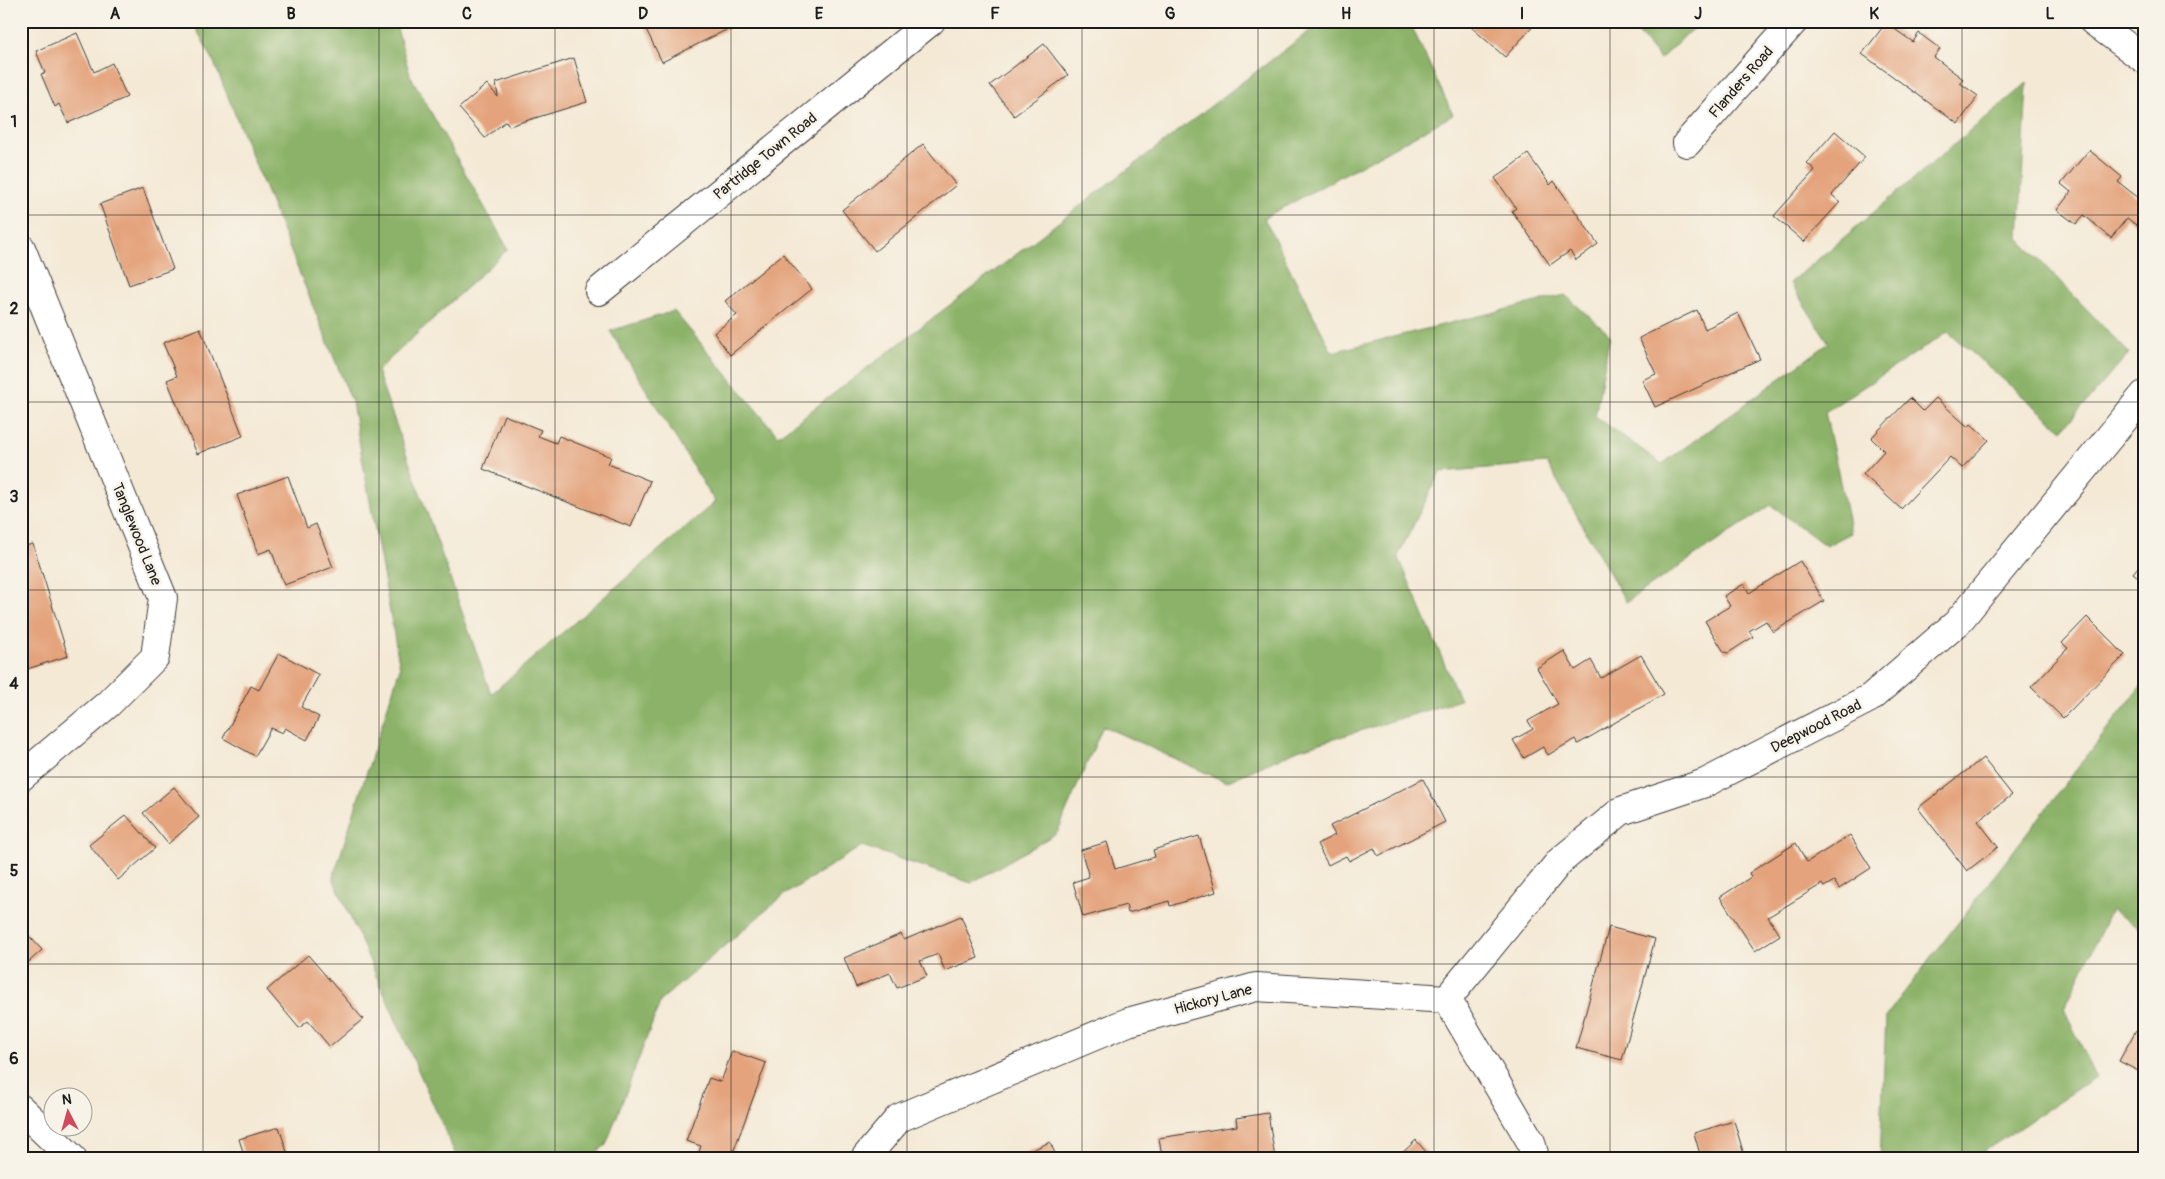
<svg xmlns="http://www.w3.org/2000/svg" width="2165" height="1179" viewBox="0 0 2165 1179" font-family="Pangolin,sans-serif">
<rect width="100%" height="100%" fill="#f7f3e8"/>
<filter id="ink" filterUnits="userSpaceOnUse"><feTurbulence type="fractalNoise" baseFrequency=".02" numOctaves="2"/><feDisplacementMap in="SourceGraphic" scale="10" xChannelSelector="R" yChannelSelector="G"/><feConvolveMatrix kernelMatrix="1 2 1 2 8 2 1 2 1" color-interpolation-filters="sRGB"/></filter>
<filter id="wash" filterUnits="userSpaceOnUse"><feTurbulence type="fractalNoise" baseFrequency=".0096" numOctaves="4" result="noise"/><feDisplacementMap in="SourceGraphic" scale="20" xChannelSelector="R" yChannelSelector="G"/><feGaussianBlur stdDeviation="1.12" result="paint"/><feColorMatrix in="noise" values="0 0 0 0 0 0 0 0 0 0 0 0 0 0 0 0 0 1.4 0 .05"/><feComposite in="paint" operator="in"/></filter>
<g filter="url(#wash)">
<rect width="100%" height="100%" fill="#f4e9d5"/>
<g fill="#8bb268" stroke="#546742">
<polygon points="192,21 395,21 410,75 508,249 377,371 491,694 715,502 610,331 674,311 778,436 1316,26 1313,21 1409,21 1453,115 1264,218 1332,352 1565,295 1610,335 1595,416 1662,464 1829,343 1790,283 2027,83 2019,239 2129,353 2062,430 1948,332 1825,412 1851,533 1826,546 1771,505 1626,602 1547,463 1440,472 1398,556 1460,700 1298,750 1226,782 1103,726 1057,833 971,883 862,846 784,895 661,1000 606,1145 589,1158 457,1158 333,878 400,668 352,402 213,60"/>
<polygon points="1628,21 1701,21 1660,59"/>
<polygon points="2144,682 2144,930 2111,910 2064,1009 2096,1077 1974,1158 1880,1158 1886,1016"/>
</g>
<g id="blocks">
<g fill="#e4a37b">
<polygon points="642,21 744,21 662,62"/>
<polygon points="1477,21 1538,21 1505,57 1471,27"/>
<polygon points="1886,23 1913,42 1919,33 1940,49 1934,57 1963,79 1960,83 1978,96 1958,124 1862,54"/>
<polygon points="77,33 94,72 112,63 127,97 68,123 59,104 55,107 41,74 45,73 36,51"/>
<polygon points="1044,44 1068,75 1014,116 990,85"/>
<polygon points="574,58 587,102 509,126 506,121 485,138 459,108 487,84 498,97 496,83"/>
<polygon points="1835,131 1865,157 1832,195 1840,202 1804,242 1774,216 1815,170 1807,163"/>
<polygon points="923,144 956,185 875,251 842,210"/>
<polygon points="2089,150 2122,177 2118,182 2144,202 2144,231 2127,218 2111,238 2084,215 2076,224 2057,210 2071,192 2061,184"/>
<polygon points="1528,154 1550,185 1554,181 1598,244 1576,260 1570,251 1550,265 1512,211 1516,208 1495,178"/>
<polygon points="143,188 173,269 129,285 100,204"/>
<polygon points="783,254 812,289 730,355 714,333 737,315 725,301"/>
<polygon points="1697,310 1705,329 1738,313 1760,359 1655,407 1642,380 1656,374 1639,338"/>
<polygon points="200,328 243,436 197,454 167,380 177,376 163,343"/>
<polygon points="1910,398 1923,411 1936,398 1968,427 1971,424 1989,440 1962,468 1950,457 1901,509 1863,474 1884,451 1871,438"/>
<polygon points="504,415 541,430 538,436 556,443 559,436 611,457 608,464 650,481 631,527 483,469"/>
<polygon points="288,476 307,528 316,524 333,567 284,585 271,549 258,554 237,495"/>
<polygon points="33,544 68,656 24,670 21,661 21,547"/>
<polygon points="2144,560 2144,582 2133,573"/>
<polygon points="1800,561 1824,601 1773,632 1766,621 1749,631 1753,637 1728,653 1724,652 1705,621 1730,606 1724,596 1744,584 1749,593"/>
<polygon points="2087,617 2125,655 2063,718 2031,687 2068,648 2062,643"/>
<polygon points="1564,651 1575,670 1591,660 1601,678 1641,655 1664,694 1578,744 1575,739 1548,755 1543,747 1524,758 1513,740 1533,729 1528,721 1558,704 1537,668"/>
<polygon points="279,653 319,675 301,707 319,717 307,740 285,728 282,733 271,728 255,756 223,738 251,686 259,690"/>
<polygon points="1983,758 2012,795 1978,821 1998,847 1967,871 1918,808"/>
<polygon points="1423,779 1445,822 1378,856 1374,848 1349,861 1346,856 1328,865 1317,844 1335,835 1330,826"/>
<polygon points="174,787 199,817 168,844 143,813"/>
<polygon points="126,815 155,848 118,880 89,845"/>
<polygon points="1850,835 1871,868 1839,889 1834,881 1824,887 1822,884 1768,917 1780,935 1755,951 1720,897 1751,877 1749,873 1796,843 1807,862"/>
<polygon points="1199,836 1216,892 1170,906 1169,901 1128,913 1126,905 1083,917 1073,882 1089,877 1081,850 1107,842 1115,869 1155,857 1153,850"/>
<polygon points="961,916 978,958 945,971 938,954 920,961 927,976 897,988 890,973 856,987 844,958 901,934 904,940"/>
<polygon points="21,927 42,950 21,969"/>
<polygon points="1609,927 1655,939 1622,1060 1576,1048"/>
<polygon points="308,955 363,1019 330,1047 308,1021 299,1028 267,990"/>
<polygon points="2136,1030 2144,1034 2144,1074 2119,1061"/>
<polygon points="732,1051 766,1063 731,1158 697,1158 701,1146 686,1141 709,1078 721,1082"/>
<polygon points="1268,1113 1275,1158 1162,1158 1159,1138 1237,1126 1236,1118"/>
<polygon points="1734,1121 1745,1158 1701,1158 1694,1133"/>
<polygon points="279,1127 289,1158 245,1158 239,1139"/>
<polygon points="1416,1140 1431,1158 1397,1158"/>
<polygon points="1050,1142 1057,1158 1014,1158"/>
</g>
</g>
</g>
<g filter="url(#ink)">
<use href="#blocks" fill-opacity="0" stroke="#3c3b38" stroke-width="1"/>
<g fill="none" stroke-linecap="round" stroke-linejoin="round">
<defs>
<g id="minor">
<polyline points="2093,21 2144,59"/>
<polyline points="1687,143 1794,21"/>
<polyline points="21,248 163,598 155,657 108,704 21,777"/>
<polyline points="599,291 931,21"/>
<polyline points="1447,999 1560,861 1621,811 1705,783 1870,698 1957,623 2144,395"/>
<polyline points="1447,999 1531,1142 1535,1158"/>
<polyline points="21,1109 72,1158"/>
<polyline points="865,1158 899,1118 1128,1022 1256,987 1447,999"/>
</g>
</defs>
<use href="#minor" stroke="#3c3b38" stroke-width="30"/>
<use href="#minor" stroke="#fff" stroke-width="28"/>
</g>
</g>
<path fill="none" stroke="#1c1c1c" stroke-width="1" stroke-opacity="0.55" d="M203 21V1158M379 21V1158M555 21V1158M731 21V1158M907 21V1158M1082 21V1158M1258 21V1158M1434 21V1158M1610 21V1158M1786 21V1158M1962 21V1158M21 215H2144M21 402H2144M21 590H2144M21 777H2144M21 964H2144"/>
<g text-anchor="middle" stroke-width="5" stroke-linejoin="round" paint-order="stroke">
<g font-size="15" fill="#1c1c1c" stroke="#f7f3e8">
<text transform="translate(1741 82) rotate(-49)" y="5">Flanders Road</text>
<text transform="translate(765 156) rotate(-39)" y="5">Partridge Town Road</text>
<text transform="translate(137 534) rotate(68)" y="5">Tanglewood Lane</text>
<text transform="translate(1816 726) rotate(-27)" y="5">Deepwood Road</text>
<text transform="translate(1213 999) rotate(-15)" y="5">Hickory Lane</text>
</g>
</g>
<rect width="2165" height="1179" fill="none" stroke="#f7f3e8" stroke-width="55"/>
<g transform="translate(68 1112) rotate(354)"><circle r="24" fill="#f7f3e8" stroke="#9f9d96"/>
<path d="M0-4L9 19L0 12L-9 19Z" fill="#d1495b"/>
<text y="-8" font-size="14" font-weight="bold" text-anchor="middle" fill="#1c1c1c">N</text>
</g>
<rect x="28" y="28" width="2110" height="1124" fill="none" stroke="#1c1c1c" stroke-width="2"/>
<g font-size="16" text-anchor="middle" font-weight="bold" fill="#1c1c1c">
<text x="115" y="19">A</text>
<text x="291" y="19">B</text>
<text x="467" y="19">C</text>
<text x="643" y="19">D</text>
<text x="819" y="19">E</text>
<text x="995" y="19">F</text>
<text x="1170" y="19">G</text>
<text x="1346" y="19">H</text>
<text x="1522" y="19">I</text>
<text x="1698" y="19">J</text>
<text x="1874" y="19">K</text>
<text x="2050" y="19">L</text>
<text x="14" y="127">1</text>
<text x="14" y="314">2</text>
<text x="14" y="502">3</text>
<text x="14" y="689">4</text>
<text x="14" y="876">5</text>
<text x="14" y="1064">6</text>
</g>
</svg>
